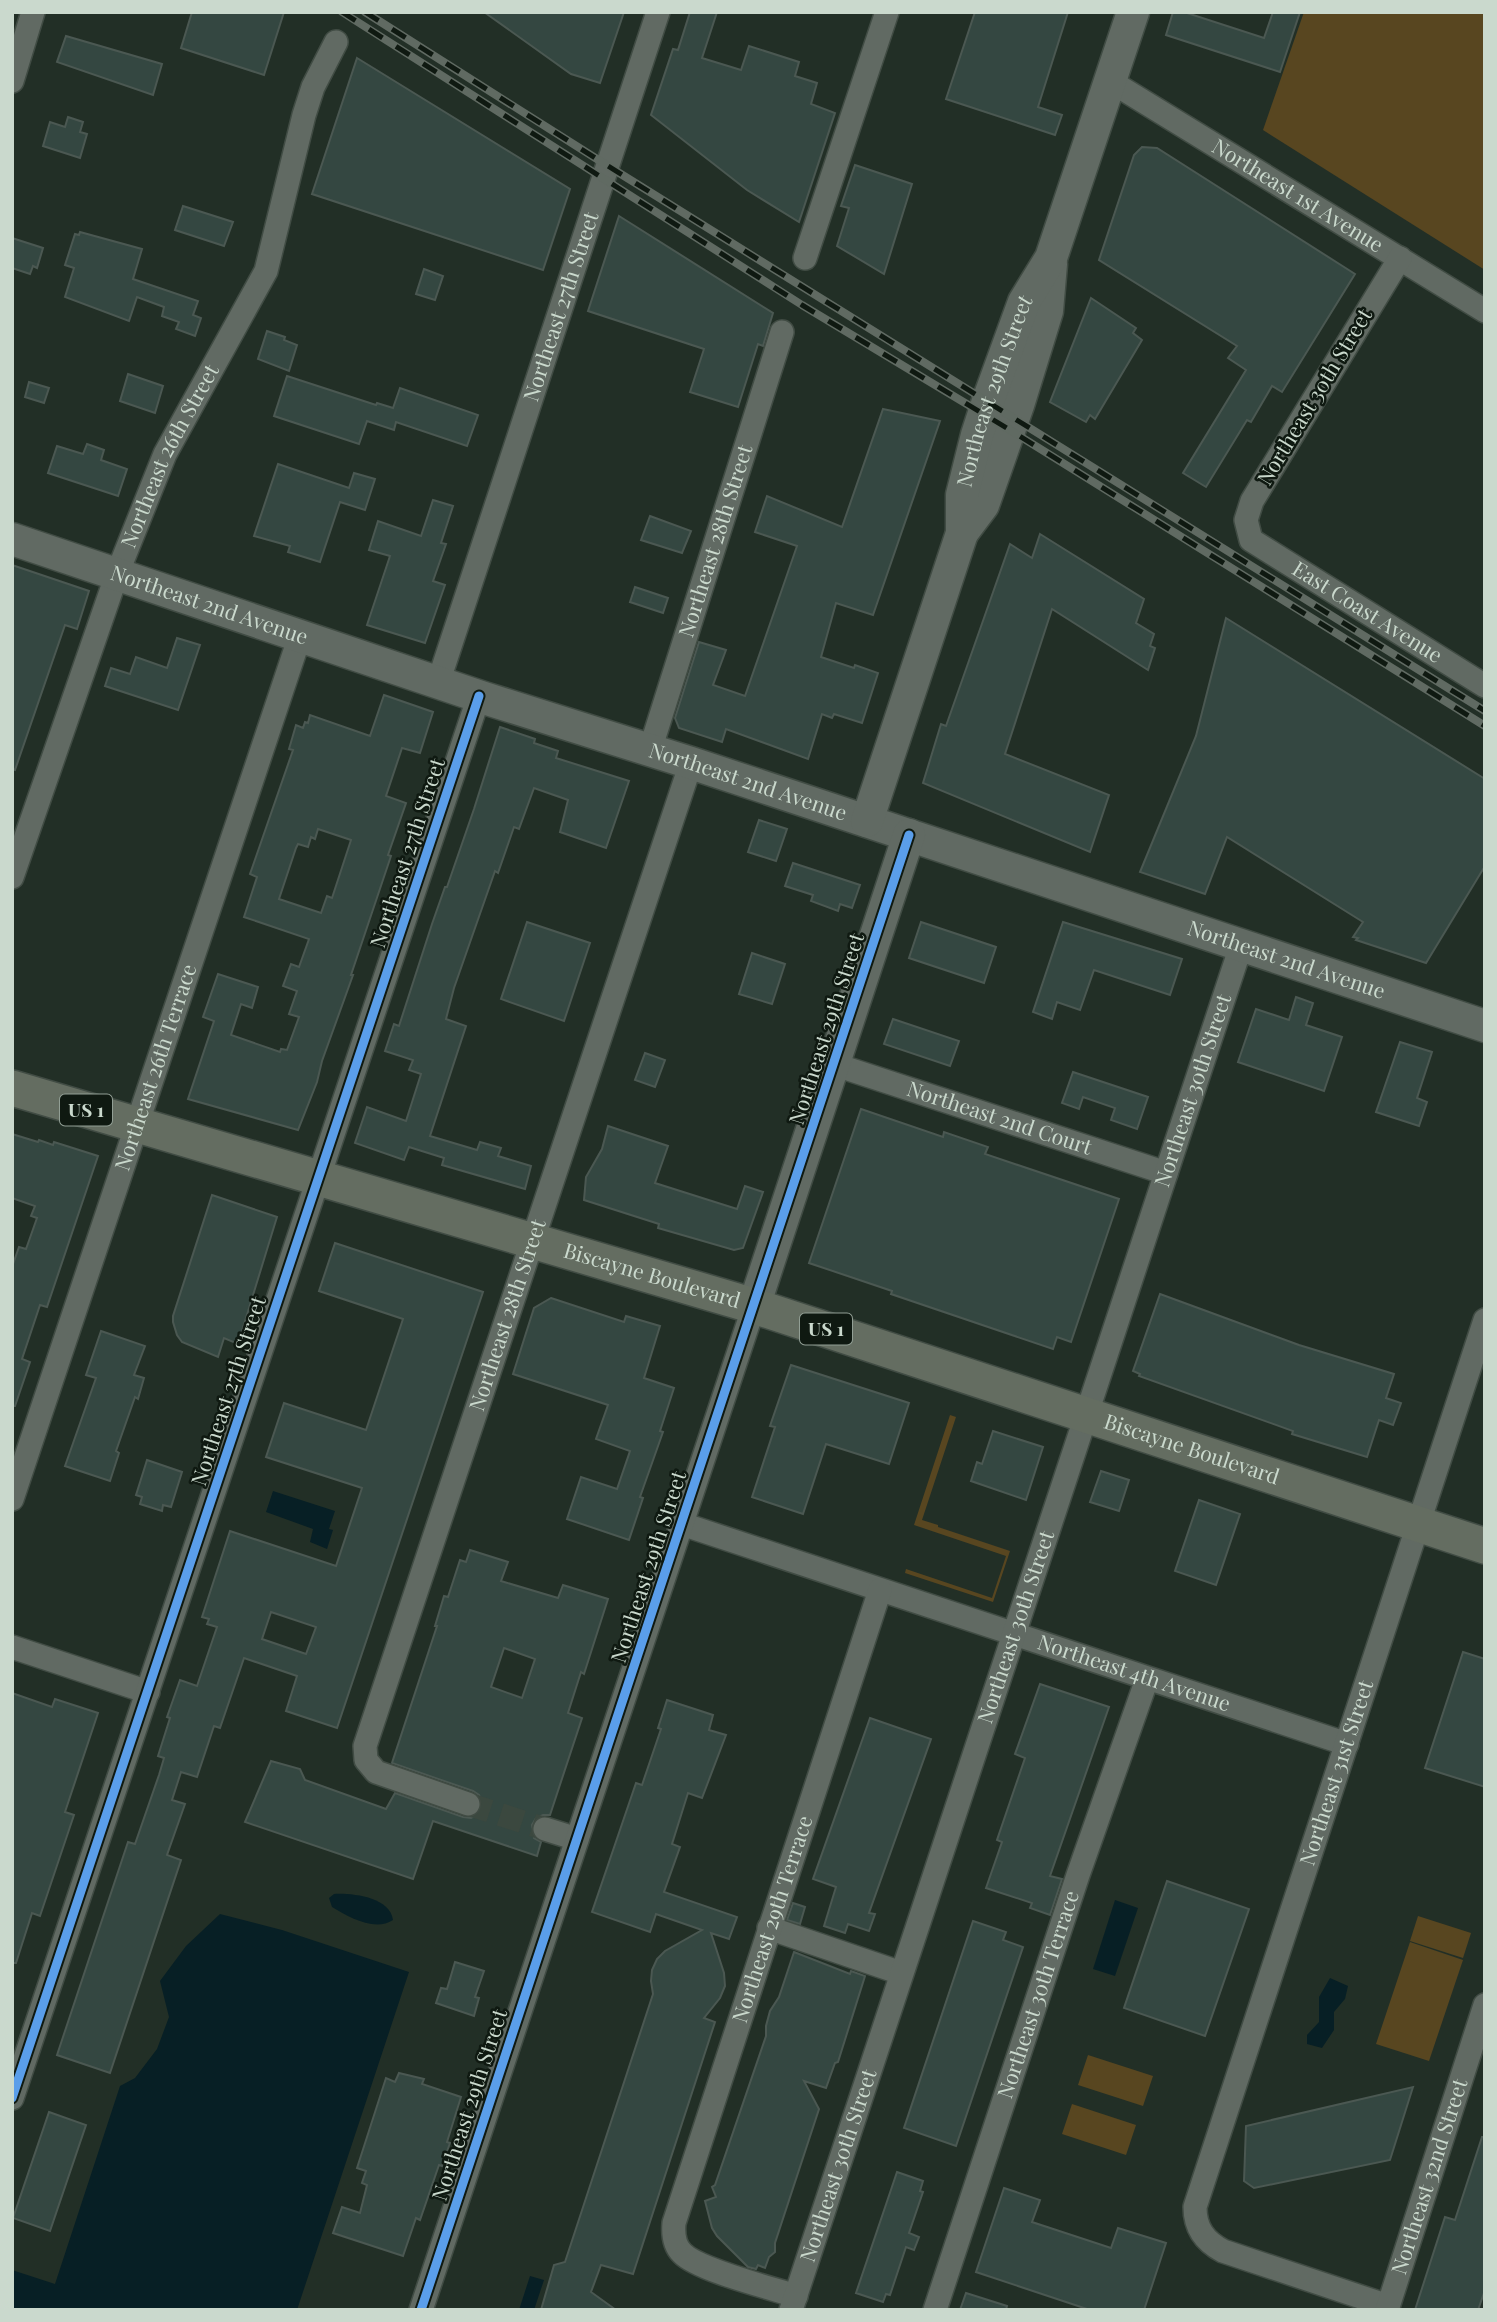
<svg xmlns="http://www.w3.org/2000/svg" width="1497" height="2322" viewBox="0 0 1497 2322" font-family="'Playfair Display',serif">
<rect width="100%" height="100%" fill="#222f26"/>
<g fill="#584620">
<polygon points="1304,12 1485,12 1485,270 1263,130"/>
<polygon points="950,1415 956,1417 922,1520 938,1525 938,1527 1010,1551 993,1602 905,1573 906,1569 992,1598 1006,1556 914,1525"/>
<polygon points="1418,1916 1471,1933 1463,1958 1410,1941"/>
<polygon points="1410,1942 1463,1960 1429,2061 1376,2044"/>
<polygon points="1088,2055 1153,2076 1143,2106 1078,2085"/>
<polygon points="1072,2104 1136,2125 1126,2155 1062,2134"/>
</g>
<g fill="#071f25">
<polygon points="273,1491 335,1511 329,1529 333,1530 327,1549 310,1542 313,1529 266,1512"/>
<path d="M334 1894C352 1893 390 1897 393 1920 375 1932 348 1917 332 1907L329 1898Z"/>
<polygon points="1115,1900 1138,1908 1115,1976 1093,1969"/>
<polygon points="220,1914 282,1930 409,1972 297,2310 12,2310 12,2270 55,2284 120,2086 135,2078 157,2049 169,2017 160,1981 186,1946"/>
<polygon points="1330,1978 1348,1986 1345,1999 1334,2012 1334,2030 1322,2048 1307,2044 1307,2035 1319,2022 1319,1997"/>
<polygon points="530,2276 544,2280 534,2310 519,2310"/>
</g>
<g fill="#344741" stroke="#4b5852" stroke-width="2" fill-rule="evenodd">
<polygon points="192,12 284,12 264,75 181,48"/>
<polygon points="484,12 624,12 600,83 571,74"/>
<polygon points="690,12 717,12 702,58 741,70 749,46 799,62 795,76 817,83 811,104 835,113 799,222 747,190 651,115 673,49 678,50"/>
<polygon points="975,12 1068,12 1038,107 1062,115 1055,135 946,99"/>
<polygon points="1173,12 1184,12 1264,38 1273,12 1300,12 1280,72 1166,35"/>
<polygon points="66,36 162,64 153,95 57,62"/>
<polygon points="357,58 570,189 543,270 312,194"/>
<polygon points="68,117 83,122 80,132 87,134 80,158 43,146 50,122 65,127"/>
<polygon points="1142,147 1157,148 1355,274 1282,392 1272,386 1251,422 1247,420 1206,487 1183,473 1246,370 1228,358 1237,346 1099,260 1134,155"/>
<polygon points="855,165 912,184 884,274 837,246 849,208 841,206"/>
<polygon points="183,206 233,222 224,246 175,230"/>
<polygon points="619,216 773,313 763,346 758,344 738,407 690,392 704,349 588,311"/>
<polygon points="80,232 142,249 133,279 198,301 193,315 201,318 195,336 176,329 179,322 162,316 164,307 137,297 129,321 65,297 74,268 65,265 75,234 79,235"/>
<polygon points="12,238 43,248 37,268 33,266 30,274 12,268"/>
<polygon points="424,269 443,276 435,300 416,294"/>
<polygon points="1091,298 1136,328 1133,333 1142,340 1095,419 1090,415 1086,422 1050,402"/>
<polygon points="267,331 285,337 284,340 297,345 289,371 258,359"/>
<polygon points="128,374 163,386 155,413 120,401"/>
<polygon points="287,376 376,405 377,403 393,408 400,388 478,415 467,446 396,422 394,430 367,421 359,444 274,416"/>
<polygon points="29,382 49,388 44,403 25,397"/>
<polygon points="883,409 940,421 873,615 836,603 821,657 854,668 855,665 878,673 862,723 834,714 832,718 822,714 808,759 726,729 722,742 679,728 675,718 699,642 726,650 713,685 745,696 797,546 755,532 767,496 842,527"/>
<polygon points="87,444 104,450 101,460 127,469 118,496 48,473 57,446 83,454"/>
<polygon points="278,464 349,488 354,473 375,479 365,510 340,502 320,562 288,552 290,546 254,536"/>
<polygon points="433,500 453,506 441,543 446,544 433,581 445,585 425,643 367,625 390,556 369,550 378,521 421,536"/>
<polygon points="650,516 691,531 682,553 641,540"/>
<polygon points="1040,534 1144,599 1136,623 1154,634 1150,646 1155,648 1148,670 1052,609 1005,754 1109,795 1090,852 923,783 941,724 946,726 1010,544 1032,558"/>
<polygon points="12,565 89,591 77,629 65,625 15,770 12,769"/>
<polygon points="635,587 668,598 663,613 630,602"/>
<polygon points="1226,618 1485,779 1485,866 1426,963 1356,940 1358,938 1353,937 1363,922 1227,837 1205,894 1140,872 1196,736"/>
<polygon points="177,638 200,645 178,710 105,686 111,668 130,674 136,657 167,668"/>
<path d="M384 695 433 712 420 753 402 748 386 796 406 803 388 855 391 856 351 975H353L322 1061 317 1082 298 1130 188 1099 214 1021 203 1017 218 974 258 987 252 1008 241 1004 231 1035 280 1052 281 1049 287 1050 299 1017 289 1014 297 991 283 986 291 964 299 967 309 939 244 917 257 877 250 874 293 750 289 749 296 725 303 728 305 722 308 723 310 715 370 736ZM318 829 351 840 332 898 327 896 321 913 279 899 296 848 298 844 308 847 311 837 315 839Z"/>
<polygon points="500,727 535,739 534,743 558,751 556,758 629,781 606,848 560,832 568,800 534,788 519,829 514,827 498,873 495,871 454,988 446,1019 466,1026 430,1136 477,1150 480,1142 501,1148 498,1156 531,1166 525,1189 442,1165 444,1158 409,1147 404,1160 355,1143 367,1107 406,1121 421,1074 409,1070 413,1060 385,1051 394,1024 399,1026 432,924 445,887 447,887 474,809"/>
<polygon points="759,820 787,829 776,861 748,852"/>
<polygon points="793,863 860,885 852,908 840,904 838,911 811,901 813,895 785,886"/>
<polygon points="527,922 590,943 564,1021 501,999"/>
<polygon points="921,922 996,947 984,983 909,958"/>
<polygon points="1063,922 1182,959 1170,995 1094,970 1080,1010 1057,1002 1052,1019 1033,1012"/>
<polygon points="752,953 785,964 772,1004 739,994"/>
<polygon points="1296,997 1313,1003 1306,1025 1342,1037 1324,1091 1238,1062 1256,1009 1289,1020"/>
<polygon points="893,1019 959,1041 950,1066 884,1044"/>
<polygon points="1400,1042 1432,1052 1417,1098 1427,1102 1419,1126 1376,1112"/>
<polygon points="645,1053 665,1060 655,1087 635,1080"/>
<polygon points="1073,1072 1148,1097 1137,1129 1111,1120 1115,1108 1083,1097 1079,1109 1062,1103"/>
<polygon points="861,1109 943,1137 944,1132 988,1147 985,1154 1119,1199 1071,1342 1057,1337 1053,1349 891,1294 892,1291 809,1263"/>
<polygon points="608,1126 668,1146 655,1183 737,1209 745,1186 763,1192 743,1248 734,1250 658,1228 659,1224 584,1200 586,1177 602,1149"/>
<polygon points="12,1134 38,1142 39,1140 53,1145 54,1142 98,1156 47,1307 40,1305 22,1359 30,1362 15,1406 12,1406 12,1267 19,1247 26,1249 37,1218 31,1216 35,1206 12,1198"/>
<polygon points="212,1195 277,1217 238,1344 224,1338 218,1357 182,1342 177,1335 173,1322 173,1316"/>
<path d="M335 1243 483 1292 337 1728 286 1711 297 1676 244 1658 220 1728 214 1726 197 1777 181 1772 172 1800 185 1804 167 1855 181 1860 110 2073 57 2055 128 1842 135 1844 159 1775 164 1758 158 1756 170 1718 167 1717 180 1680 197 1686 217 1627 207 1624 209 1619 202 1617 230 1531 336 1566 362 1488 266 1457 284 1403 366 1430 403 1319 319 1291ZM271 1612 316 1627 306 1654 262 1639Z"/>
<polygon points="1160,1294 1299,1345 1394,1374 1386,1398 1401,1403 1393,1425 1379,1420 1367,1457 1292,1434 1293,1431 1139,1376 1140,1374 1133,1371"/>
<polygon points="551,1298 624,1322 626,1316 660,1326 644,1378 674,1388 660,1431 663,1432 640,1497 643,1498 629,1540 567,1519 581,1477 617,1489 630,1451 596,1439 608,1405 513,1374 534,1308"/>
<polygon points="101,1331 145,1346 134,1375 144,1378 138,1399 135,1397 116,1451 119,1453 110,1481 65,1466 96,1378 86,1375"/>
<polygon points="791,1365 909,1403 889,1464 826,1444 803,1514 752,1497 775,1427 770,1426"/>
<polygon points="993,1431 1043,1447 1026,1500 971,1481 977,1462 982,1464"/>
<polygon points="147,1460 182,1472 171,1507 163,1505 162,1511 140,1504 142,1497 136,1495"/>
<polygon points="1101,1471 1129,1480 1119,1511 1090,1502"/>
<polygon points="1199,1500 1240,1514 1216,1585 1175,1571"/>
<path d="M470 1550 508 1562 501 1581 558 1598 563 1585 608 1599 584 1674 581 1672 568 1713 582 1718 550 1815H543L536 1818 532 1825 534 1838 541 1842 537 1856 433 1821 413 1879 245 1822 271 1761 300 1769 305 1780 386 1809 395 1793 463 1817 471 1818 478 1814 482 1802 479 1795 473 1791 392 1763 437 1626H435L444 1596 448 1597 460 1560 466 1562ZM504 1648 535 1659 522 1698 491 1687Z"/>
<polygon points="1463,1652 1485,1659 1485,1787 1425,1768"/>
<polygon points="1040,1684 1109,1707 1050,1876 1062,1879 1050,1915 1030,1908 1032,1903 986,1888 1002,1842 997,1840 1025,1758 1015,1754"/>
<polygon points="12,1693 52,1707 55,1699 98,1713 65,1812 74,1815 40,1916 32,1913 16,1963 12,1963"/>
<polygon points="667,1700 713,1715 709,1730 726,1735 702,1798 688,1793 672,1844 680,1847 664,1892 737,1917 729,1939 711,1933 724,1973 725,1986 720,1998 704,2018 715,2022 633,2274 601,2265 591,2292 616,2310 541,2310 554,2265 565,2262 653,1994 651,1981 652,1970 657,1959 665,1951 702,1930 656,1914 650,1932 592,1912 636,1783 642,1785 661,1729 658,1728"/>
<polygon points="870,1718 931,1739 869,1913 875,1914 869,1931 848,1924 845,1933 824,1926 836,1887 813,1879"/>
<polygon points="1167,1881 1249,1909 1205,2036 1124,2008"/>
<polygon points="793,1903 805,1907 800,1924 787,1920"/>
<polygon points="973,1921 1006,1932 1003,1940 1023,1947 956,2146 904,2128"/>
<polygon points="794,1952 850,1974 851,1971 865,1976 838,2062 835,2063 826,2088 804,2081 819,2109 775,2243 775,2252 769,2257 765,2268 758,2265 756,2269 748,2267 717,2236 712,2228 705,2201 716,2197 712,2187 715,2185 766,2036 766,2026 770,2011 779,1997"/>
<polygon points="455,1962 484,1971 475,1997 479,1998 474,2016 436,2003 441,1988 447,1989"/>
<polygon points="399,2073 424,2079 422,2084 461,2097 447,2142 450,2143 442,2166 439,2165 420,2220 416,2218 403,2256 333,2233 342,2207 360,2213 367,2185 362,2183 366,2171 357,2168 386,2078 395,2082"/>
<polygon points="1413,2087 1390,2160 1254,2188 1244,2181 1246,2126"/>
<polygon points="49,2112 86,2125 50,2231 13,2218"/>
<polygon points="1482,2137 1485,2137 1485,2290 1478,2310 1415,2310 1445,2217 1455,2220"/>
<polygon points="897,2172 923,2181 920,2191 923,2192 909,2233 919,2237 914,2250 906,2247 890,2295 886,2294 883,2302 856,2293"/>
<polygon points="1004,2188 1040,2200 1032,2222 1111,2248 1118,2228 1166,2243 1144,2310 1090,2310 976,2272"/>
<polygon points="966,2293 1007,2306 1006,2310 960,2310"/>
</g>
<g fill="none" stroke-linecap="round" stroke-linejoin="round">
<polyline stroke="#3b483f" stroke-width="23" stroke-dasharray="23 11" stroke-linecap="butt" points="468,1804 545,1829"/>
<defs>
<g id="street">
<polyline points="12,81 33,12"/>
<path id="s1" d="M1110 81 1485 311"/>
<polyline points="805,258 887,12"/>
<path id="s2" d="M1400 258 1252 501 1246 520 1251 540 1485 686"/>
<path id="s3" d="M438 683 658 12"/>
<path id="s4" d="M650 750 782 332"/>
<path id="s5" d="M12 877 117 574 165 454 266 271 304 115 313 87 336 42"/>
<path id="s6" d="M833 1064 1166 1173"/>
<path id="s7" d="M12 1499 300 636"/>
<path id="s8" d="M682 1524 1347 1744"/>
<polyline points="12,1647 148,1692"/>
<path id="s9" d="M468 1804 376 1772 366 1760 365 1746 691 763"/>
<polyline points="545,1829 577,1839"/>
<polyline points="769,1928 901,1973"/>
<polyline points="12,2098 479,696"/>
<path id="s10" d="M796 2296C771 2288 698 2270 682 2253 674 2245 673 2234 674 2223L880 1590"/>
<path id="s11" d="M1388 2306 1223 2251C1204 2241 1195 2228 1195 2207L1485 1320"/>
<polyline points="421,2310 754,1306"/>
<path id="s12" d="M791 2310 1241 946"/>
<path id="s13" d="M935 2310 1078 1875 1147 1679"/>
<path id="s14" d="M1387 2310 1485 2005"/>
</g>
<g id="secondary">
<polyline points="962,533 983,505 1018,405 1047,311 1051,264"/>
<path id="s15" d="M12 539 484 698 691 763 1485 1026"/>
<path id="s16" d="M867 821 962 533V495L977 435 988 401 1024 302 1051 258 1133 12"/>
<polyline points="754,1306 909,835"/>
</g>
<g id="primary">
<path id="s17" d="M12 1088 754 1306 1485 1546"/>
</g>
</defs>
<use href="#street" stroke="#414c44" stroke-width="26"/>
<use href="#secondary" stroke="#414c44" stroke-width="35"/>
<use href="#primary" stroke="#414c44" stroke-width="38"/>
<use href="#street" stroke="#616a63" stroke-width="23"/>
<use href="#secondary" stroke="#616a63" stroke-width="32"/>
<use href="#primary" stroke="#646d61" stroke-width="35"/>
<defs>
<g id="rail">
<polyline points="342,12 802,305 1010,430 1485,726"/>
<polyline points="365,12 608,166 1485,711"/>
</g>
</defs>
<use href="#rail" stroke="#606a62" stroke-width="8"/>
<use href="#rail" stroke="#0f1911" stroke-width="5" stroke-dasharray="16" stroke-linecap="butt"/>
<defs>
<g id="cycleway">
<polyline points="12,2098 479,696"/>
<polyline points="421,2310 909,835"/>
</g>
</defs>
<use href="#cycleway" stroke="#0f1911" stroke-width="13"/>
<use href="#cycleway" stroke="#5a9eea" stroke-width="9"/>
</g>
<g text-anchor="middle" stroke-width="5" stroke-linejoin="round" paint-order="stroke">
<g fill="#0f1911" stroke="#929f95" stroke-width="2">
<rect x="60" y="1094.5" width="52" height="31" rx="5"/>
<rect x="800" y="1313.5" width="52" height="31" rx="5"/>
</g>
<g font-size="19" font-weight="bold" fill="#cad9cd">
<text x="86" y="1117">US 1</text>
<text x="826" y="1336">US 1</text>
</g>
<g font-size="21" fill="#cad9cd" stroke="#0f1911">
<text dy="7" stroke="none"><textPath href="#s1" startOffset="220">Northeast 1st Avenue</textPath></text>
<text dy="7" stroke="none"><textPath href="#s3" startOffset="396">Northeast 27th Street</textPath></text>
<text dy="7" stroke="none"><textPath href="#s16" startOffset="450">Northeast 29th Street</textPath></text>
<text transform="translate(1315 397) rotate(-59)" y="7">Northeast 30th Street</text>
<text dy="7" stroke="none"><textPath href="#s5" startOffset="450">Northeast 26th Street</textPath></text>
<text dy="7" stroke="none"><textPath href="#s4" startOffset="219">Northeast 28th Street</textPath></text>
<text dy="7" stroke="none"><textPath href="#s15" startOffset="208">Northeast 2nd Avenue</textPath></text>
<text dy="7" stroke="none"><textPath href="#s2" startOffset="462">East Coast Avenue</textPath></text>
<text dy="7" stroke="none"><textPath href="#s15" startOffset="775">Northeast 2nd Avenue</textPath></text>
<text transform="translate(408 853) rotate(-72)" y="7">Northeast 27th Street</text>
<text dy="7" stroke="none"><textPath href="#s15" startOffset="1342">Northeast 2nd Avenue</textPath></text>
<text transform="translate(827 1029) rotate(-72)" y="7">Northeast 29th Street</text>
<text dy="7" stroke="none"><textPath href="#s7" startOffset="455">Northeast 26th Terrace</textPath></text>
<text dy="7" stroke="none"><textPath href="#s12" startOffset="1284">Northeast 30th Street</textPath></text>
<text dy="7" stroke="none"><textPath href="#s6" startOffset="175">Northeast 2nd Court</textPath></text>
<text dy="7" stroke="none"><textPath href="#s17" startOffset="667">Biscayne Boulevard</textPath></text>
<text dy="7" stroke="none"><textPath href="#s9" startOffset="581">Northeast 28th Street</textPath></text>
<text transform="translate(229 1391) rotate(-72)" y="7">Northeast 27th Street</text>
<text dy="7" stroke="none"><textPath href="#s17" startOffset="1234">Biscayne Boulevard</textPath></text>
<text transform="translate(649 1567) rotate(-72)" y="7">Northeast 29th Street</text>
<text dy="7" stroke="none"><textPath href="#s12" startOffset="719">Northeast 30th Street</textPath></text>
<text dy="7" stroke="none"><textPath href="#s8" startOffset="476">Northeast 4th Avenue</textPath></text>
<text dy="7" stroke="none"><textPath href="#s11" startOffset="686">Northeast 31st Street</textPath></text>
<text dy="7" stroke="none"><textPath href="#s10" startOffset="474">Northeast 29th Terrace</textPath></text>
<text dy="7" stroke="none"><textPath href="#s13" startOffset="332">Northeast 30th Terrace</textPath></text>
<text transform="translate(470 2105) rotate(-72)" y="7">Northeast 29th Street</text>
<text dy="7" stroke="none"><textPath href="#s12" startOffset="152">Northeast 30th Street</textPath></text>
<text dy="7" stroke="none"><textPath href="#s14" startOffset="140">Northeast 32nd Street</textPath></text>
</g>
</g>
<rect width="1497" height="2322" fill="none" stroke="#cad9cd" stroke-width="28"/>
</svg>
